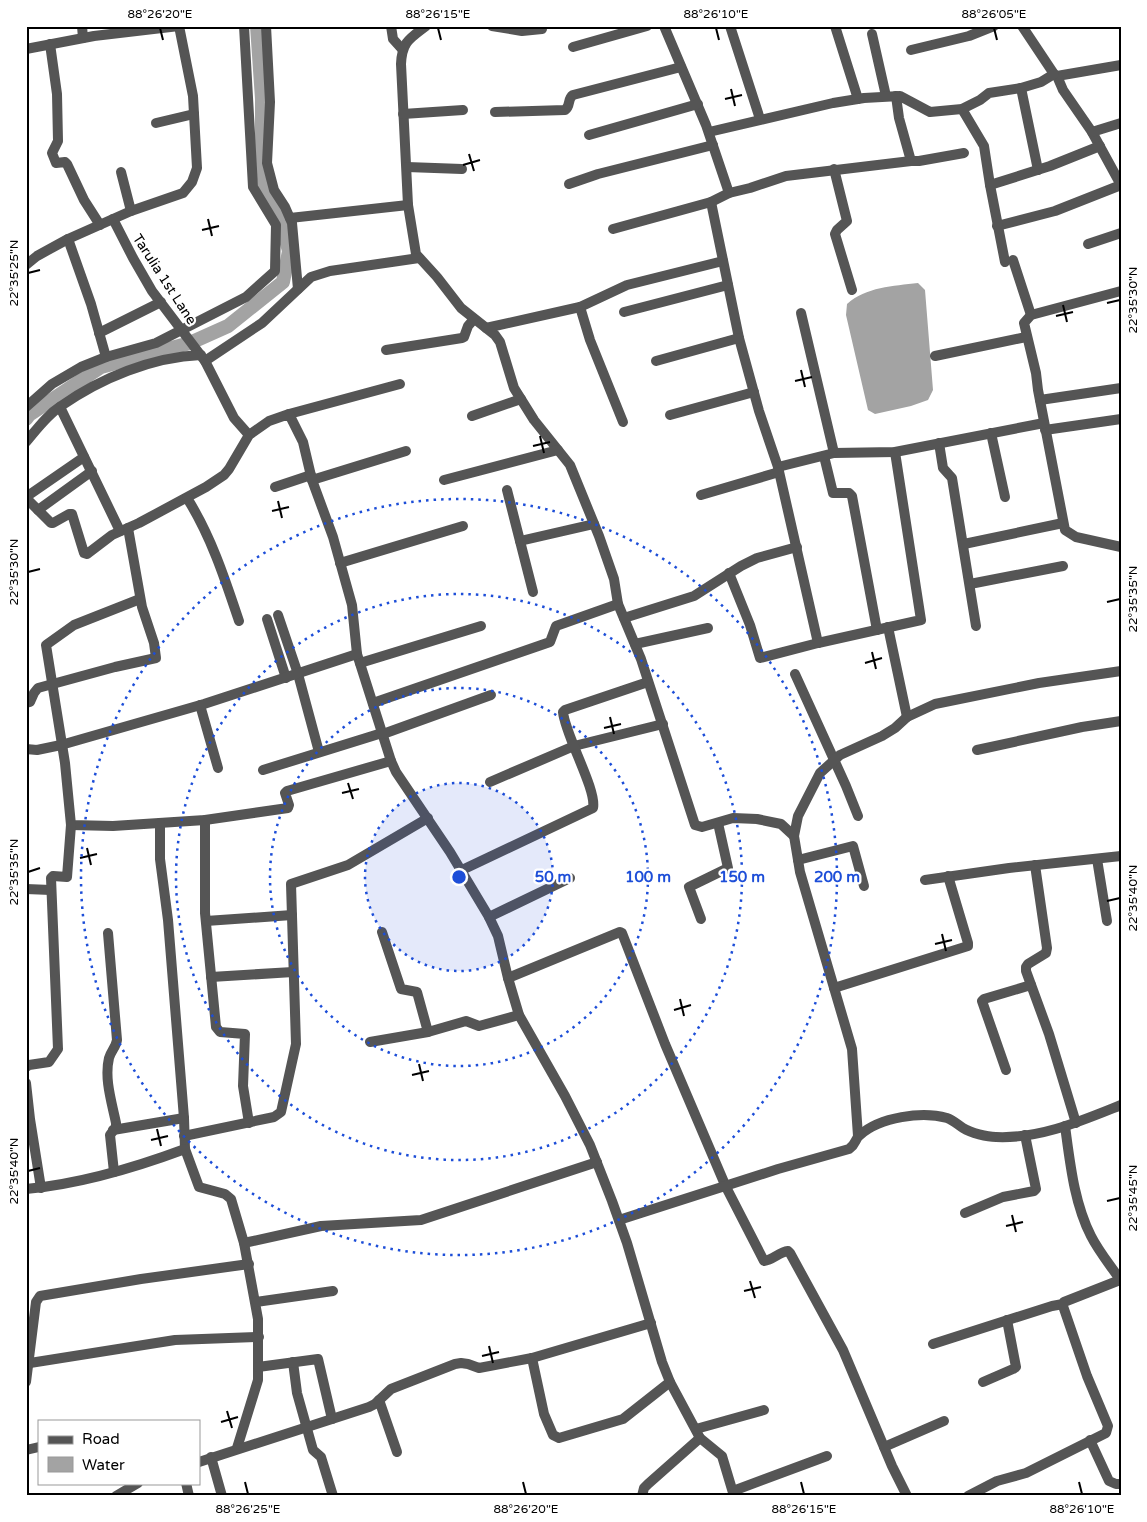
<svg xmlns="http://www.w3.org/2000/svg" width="1147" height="1522" viewBox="0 0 1147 1522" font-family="'Varela Round',sans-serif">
<rect width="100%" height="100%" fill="#fff"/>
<path fill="#a3a3a3" d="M918 283 925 290 933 390 928 400 911 406 875 414 868 410 846 315 847 304C866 287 893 286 918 283Z"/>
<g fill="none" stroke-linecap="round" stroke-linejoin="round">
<polyline stroke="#a3a3a3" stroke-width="14" points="26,419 29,415 101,367 190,343 228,326 283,282 289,251 280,218 265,190 262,158 262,99 257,26"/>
<g stroke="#555" stroke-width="10">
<polyline points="82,26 83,38"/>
<polyline points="266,26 270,102 267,163 274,190 285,207 292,223 298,289"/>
<polyline points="391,26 393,39 402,49"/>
<path d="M426 26C409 39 402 42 401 64L408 205 416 254 437 277 461 308 495 335 500 342 514 388 534 420 570 465 599 536 614 579 618 604 641 659 695 825 702 827 733 818 757 819 781 824 794 836"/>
<polyline points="492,26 522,31 542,29"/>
<polyline points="664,26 706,125 729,193 750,188 786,176 911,161 899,118 896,96"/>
<polyline points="730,26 760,119"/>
<polyline points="835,26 858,99"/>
<polyline points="1022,26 1054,74 1057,76 1121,65"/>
<polyline points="872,34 886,96"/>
<polyline points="50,44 57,94 58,141 52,153 56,163 65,162 67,164 84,200 100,225"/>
<polyline points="573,47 647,26"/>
<polyline points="26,49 94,36 179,26"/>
<polyline points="911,50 969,36 994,26"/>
<polyline points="1057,76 1063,90 1092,132 1121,185"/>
<polyline points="1021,88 1038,170"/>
<polyline points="962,109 984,146 990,185"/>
<path d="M495 112 565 110C571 106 567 99 573 95L681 67"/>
<polyline points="403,114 463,110"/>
<polyline points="156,123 194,114"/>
<polyline points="709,132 833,103 864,98 900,96 930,112 962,109 980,100 989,93 1021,88 1041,82 1054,74"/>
<polyline points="1092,132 1121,123"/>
<polyline points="589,135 698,104"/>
<polyline points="911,161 919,161 964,153"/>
<polyline points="407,167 462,169"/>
<polyline points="834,169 847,221 837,230 835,234 852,290"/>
<polyline points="121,172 131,211"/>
<polyline points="569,184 598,174 713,145"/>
<polyline points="711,202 739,338 759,411 778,467 818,643"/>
<polyline points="290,218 408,205"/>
<polyline points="113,219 133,258 152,291 205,361 234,418 249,435"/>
<polyline points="997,226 1055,211 1121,185"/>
<polyline points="613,229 711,202 729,193"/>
<polyline points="68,239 91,304 106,357"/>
<polyline points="1088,244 1121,233"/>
<polyline points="1013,260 1031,315"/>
<polyline points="1005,262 990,185 1050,166 1100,146"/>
<polyline points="26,265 37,256 68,239 131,211 183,193 192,182 197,168 193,96 179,26"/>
<polyline points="1121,291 1031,315 1024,323 1036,373 1038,390 1065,530 1076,537 1121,547"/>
<polyline points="580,307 590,340 623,422"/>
<polyline points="624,312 728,285"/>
<polyline points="801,313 834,453"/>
<polyline points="486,328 580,307 627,285 723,261"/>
<polyline points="99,333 161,302"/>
<polyline points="386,350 462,338 464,337 468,326 474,319"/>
<polyline points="935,356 1026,337"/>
<polyline points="205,361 262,323 311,277 330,271 419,258"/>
<polyline points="656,361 739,338"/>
<polyline points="1040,400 1121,388"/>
<polyline points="26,407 52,384 81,367 106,357 156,343 246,297 275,271 276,225 253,187 244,26"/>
<polyline points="60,407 120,531"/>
<polyline points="289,414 400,384"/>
<polyline points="670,415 754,392"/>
<polyline points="472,416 521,399"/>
<polyline points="1045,430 1121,419"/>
<polyline points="991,433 1005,497"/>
<path d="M26 442C37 429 47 415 61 406 101 378 152 357 201 355"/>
<polyline points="939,443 943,468 952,478 976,626"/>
<polyline points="824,456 833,493 849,493 852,496 877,630"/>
<polyline points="778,467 834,453 895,452 1044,423"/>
<polyline points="312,480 406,451"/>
<polyline points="444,480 558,450"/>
<polyline points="275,487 311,475"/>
<polyline points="507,490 520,541"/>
<polyline points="701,495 779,472"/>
<polyline points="26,497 84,457"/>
<polyline points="26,498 51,523 53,523 69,514 72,514 84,553 87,554 112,535 139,523 206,487 224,475 229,469 249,435 269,421 289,414 303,442 312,480 333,537 352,605 357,654 391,761 396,772 450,852 489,917 498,936 508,978 519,1015 565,1096 590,1145 612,1201 627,1243 662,1362 670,1382 700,1438 722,1456 734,1496"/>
<path d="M187 498C211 536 225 579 239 621"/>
<polyline points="38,510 92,471"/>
<polyline points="964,544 1063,523"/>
<polyline points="340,563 463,526"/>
<polyline points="729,573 750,625 760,658 818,643 921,620 895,452"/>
<polyline points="970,584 1063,566"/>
<polyline points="533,592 520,541 594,524"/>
<polyline points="140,599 74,625 46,645 65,763 71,825 113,826 205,820 288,808 289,805 285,793 287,791 391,761"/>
<polyline points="278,615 298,674 319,752"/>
<polyline points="624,618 694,596 741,566 757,558 797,547"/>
<polyline points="267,619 286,678"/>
<polyline points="888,627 907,717"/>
<polyline points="635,644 708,628"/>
<polyline points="360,663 481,626"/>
<polyline points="795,674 846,786 858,816"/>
<polyline points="26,703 30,702 34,693 38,688 115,667 156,658 154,643 142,607 128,528"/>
<polyline points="373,703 550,642 556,626 618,604"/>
<polyline points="200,705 218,768"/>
<polyline points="383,734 491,695"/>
<polyline points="26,749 37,750 61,745 204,704 357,654"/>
<polyline points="977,750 1082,727 1121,721"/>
<polyline points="263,770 382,733"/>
<polyline points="490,782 574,746 663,724"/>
<polyline points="205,820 205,913 216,1027 220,1032 245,1034 243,1086 249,1123"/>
<polyline points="160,823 160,859 168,920 184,1118 185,1149 199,1187 225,1194 231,1199 244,1243 258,1319 258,1380 237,1448"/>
<polyline points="1097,859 1107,921"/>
<polyline points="798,860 853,846 864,886"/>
<polyline points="1035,865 1047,948 1046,953 1028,964 1026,967 1026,971 1049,1034 1076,1123"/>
<path d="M462 870 593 808C597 790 565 735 563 712L565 710 648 682"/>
<polyline points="925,880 1009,868 1121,856"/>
<polyline points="26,889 51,890"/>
<polyline points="489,917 570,878"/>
<polyline points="701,919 689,887 728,868 718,823"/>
<polyline points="206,921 292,915"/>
<polyline points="382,932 401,989 417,992 428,1032"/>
<path d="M108 933 117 1040C116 1047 111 1051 109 1058 104 1079 112 1103 116 1123V1127L110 1135 114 1172"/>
<polyline points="211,977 293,972"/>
<path d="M508 978 620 932 622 933 665 1044 726 1187 764 1261C773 1260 779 1252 788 1251L790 1253 843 1350 892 1466 907 1496"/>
<polyline points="834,988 968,946 968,943 948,876"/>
<polyline points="370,1042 428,1032 466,1021 479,1026 519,1015"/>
<polyline points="26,1067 29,1065 49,1062 58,1049 51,878 53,876 67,877 71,825"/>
<polyline points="1006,1070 982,1001 984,999 1031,985"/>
<polyline points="26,1083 30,1119 41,1188"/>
<path d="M1065 1126C1070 1162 1074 1203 1091 1236 1099 1252 1111 1266 1121 1281"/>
<polyline points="113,1130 184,1118"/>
<polyline points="184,1136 274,1117 281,1112 296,1044 291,884 348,865 428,818"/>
<polyline points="858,1136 852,1049 800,872 794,836 798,816 820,773 840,755 882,736 895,728 907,717 935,704 1039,683 1121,671"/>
<path d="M26 1189C81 1184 134 1168 185 1149"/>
<polyline points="965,1213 1003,1197 1034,1191 1036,1189 1025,1135"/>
<path d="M619 1220 778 1169 849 1149C857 1143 854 1140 860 1135 880 1117 922 1111 947 1118 953 1120 958 1125 963 1128 971 1133 987 1137 996 1137 1040 1139 1081 1121 1121 1105"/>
<polyline points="244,1243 321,1226 421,1220 597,1162"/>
<polyline points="256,1302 333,1291"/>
<polyline points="933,1344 1052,1306 1063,1304"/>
<polyline points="532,1358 544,1414 553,1435 559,1438 623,1419 670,1382"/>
<polyline points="293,1362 297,1393 313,1450 321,1457 333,1496"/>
<polyline points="30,1363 175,1340 259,1337"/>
<polyline points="258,1367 318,1359 332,1419"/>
<polyline points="26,1382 36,1302 40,1296 141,1279 249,1264"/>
<polyline points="983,1382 1013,1369 1016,1367 1007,1320"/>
<polyline points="379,1400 397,1452"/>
<polyline points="696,1429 764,1410"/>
<polyline points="1090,1440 1109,1481 1116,1484 1121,1484"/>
<polyline points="884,1447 944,1421"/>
<polyline points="26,1450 39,1447"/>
<polyline points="211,1457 222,1496"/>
<polyline points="199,1462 369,1407 375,1404 391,1389 455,1364 461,1363 468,1364 479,1368 532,1358 651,1323"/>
<polyline points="186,1483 189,1496"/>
<polyline points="733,1491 827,1456"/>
<polyline points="116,1496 138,1483"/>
<polyline points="642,1496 644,1488 648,1484 700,1438"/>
<polyline points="968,1496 997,1481 1026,1473 1106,1433 1108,1426 1087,1376 1063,1306 1064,1302 1120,1280"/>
</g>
</g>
<path fill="none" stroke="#000" stroke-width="2" d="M160 28 163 40M438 28 441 40M716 28 719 40M994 28 997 40M731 89 735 106M725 99 742 95M469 154 474 171M463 165 480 160M208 219 212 236M202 230 219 226M28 273 40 270M1107 303 1120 300M1063 305 1067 322M1056 316 1073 312M801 370 805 387M795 381 812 377M540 436 544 453M533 446 550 442M278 501 282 518M272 511 289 507M28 572 40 569M1107 602 1120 599M872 652 876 669M865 663 882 658M610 717 614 734M604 728 621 724M348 783 353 799M342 793 359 789M87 848 91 865M80 858 97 854M28 872 40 868M1107 901 1120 898M942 934 946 951M935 944 952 940M680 999 684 1016M674 1010 691 1005M419 1064 423 1081M412 1075 429 1071M157 1129 161 1146M151 1140 168 1136M28 1171 40 1168M1107 1201 1120 1198M1012 1215 1016 1232M1006 1226 1023 1222M750 1281 755 1298M744 1291 761 1287M489 1346 493 1363M482 1356 499 1352M227 1411 232 1428M221 1422 238 1417M245 1482 248 1494M523 1482 526 1494M801 1482 804 1494M1079 1482 1082 1494"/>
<circle cx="459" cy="877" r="94" fill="#1d4ed8" fill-opacity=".12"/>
<g fill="none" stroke="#1d4ed8" stroke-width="2.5" stroke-dasharray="2.5 5">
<circle cx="459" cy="877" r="94"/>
<circle cx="459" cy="877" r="189"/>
<circle cx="459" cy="877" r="283"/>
<circle cx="459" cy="877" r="378"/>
</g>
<g text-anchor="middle" stroke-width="4.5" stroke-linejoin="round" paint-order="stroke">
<g font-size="14" fill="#000" stroke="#fff">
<text transform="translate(165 279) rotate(57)" y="5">Tarulia 1st Lane</text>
</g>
</g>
<circle cx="459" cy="877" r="8" fill="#1d4ed8" stroke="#fff" stroke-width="2.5"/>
<g font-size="15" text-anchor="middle" font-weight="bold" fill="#1d4ed8" stroke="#fff" stroke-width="4.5" stroke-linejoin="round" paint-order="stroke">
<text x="553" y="882">50 m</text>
<text x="648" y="882">100 m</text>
<text x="742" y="882">150 m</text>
<text x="837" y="882">200 m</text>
</g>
<rect width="1147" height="1522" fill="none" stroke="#ffffff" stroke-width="55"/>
<rect x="38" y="1420" width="162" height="65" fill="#ffffff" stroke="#999999"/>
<rect x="48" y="1436" width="25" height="8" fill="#555555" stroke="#999999"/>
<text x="82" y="1444" font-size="15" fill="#000000">Road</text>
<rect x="48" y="1457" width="25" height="15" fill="#a3a3a3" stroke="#999999"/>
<text x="82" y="1470" font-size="15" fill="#000000">Water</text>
<rect x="28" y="28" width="1092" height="1466" fill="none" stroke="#000" stroke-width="2"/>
<g font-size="12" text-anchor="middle" fill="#000">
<text x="160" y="18">88°26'20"E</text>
<text x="438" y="18">88°26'15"E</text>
<text x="716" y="18">88°26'10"E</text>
<text x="994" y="18">88°26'05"E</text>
<text transform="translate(14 273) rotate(-90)" y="4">22°35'25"N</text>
<text transform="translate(1133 300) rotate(-90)" y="4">22°35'30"N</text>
<text transform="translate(14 572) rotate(-90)" y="4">22°35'30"N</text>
<text transform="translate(1133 599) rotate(-90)" y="4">22°35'35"N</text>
<text transform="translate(14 872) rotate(-90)" y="4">22°35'35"N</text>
<text transform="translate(1133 898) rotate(-90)" y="4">22°35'40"N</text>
<text transform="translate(14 1171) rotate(-90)" y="4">22°35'40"N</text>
<text transform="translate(1133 1198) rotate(-90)" y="4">22°35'45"N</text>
<text x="248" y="1513">88°26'25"E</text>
<text x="526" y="1513">88°26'20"E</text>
<text x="804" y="1513">88°26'15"E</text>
<text x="1082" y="1513">88°26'10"E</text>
</g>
</svg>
